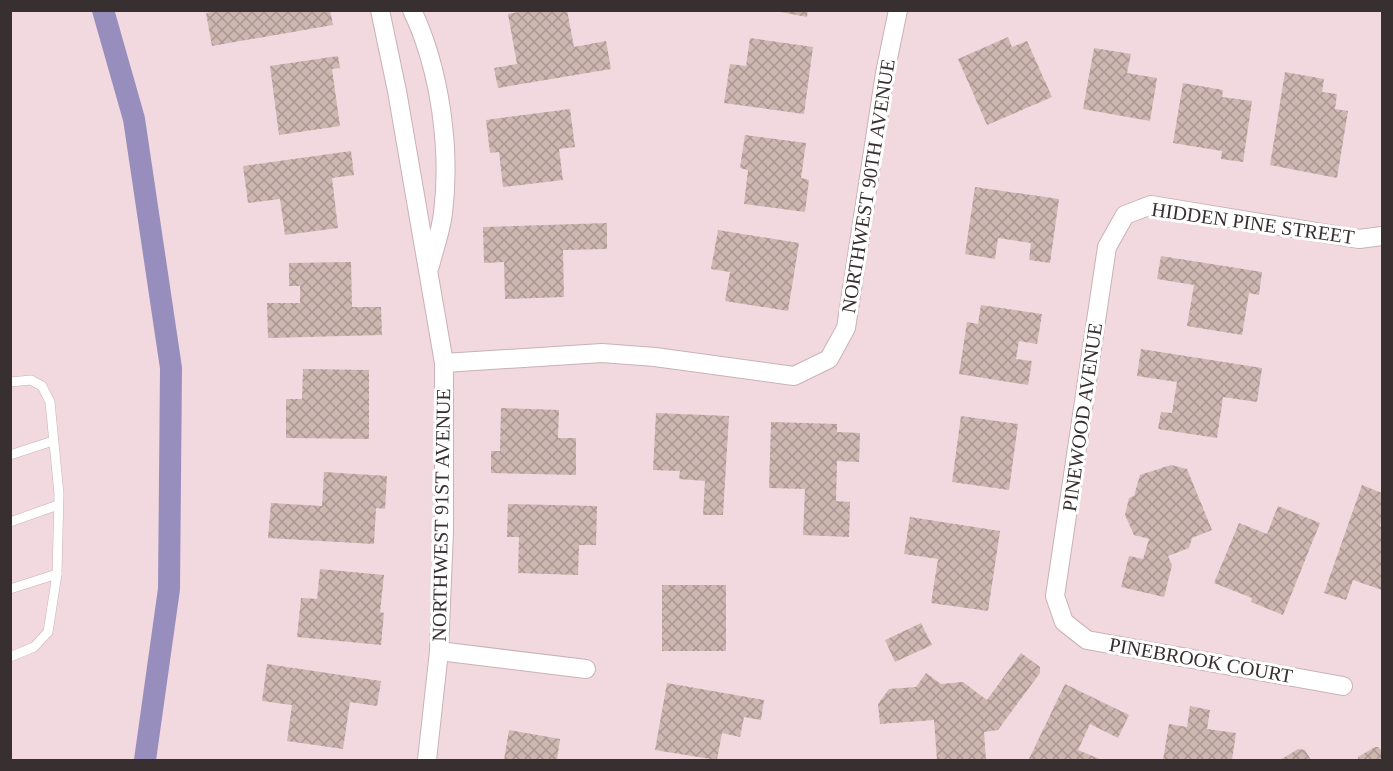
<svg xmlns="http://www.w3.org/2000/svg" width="1393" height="771" viewBox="0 0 1393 771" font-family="Georgia,serif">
<defs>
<pattern id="building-cross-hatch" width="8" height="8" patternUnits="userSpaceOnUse" patternTransform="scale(1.5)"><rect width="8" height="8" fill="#cfb7b1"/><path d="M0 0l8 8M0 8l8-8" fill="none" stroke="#a99591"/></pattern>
</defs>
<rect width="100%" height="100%" fill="#f2d9df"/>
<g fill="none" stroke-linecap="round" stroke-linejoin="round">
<polyline stroke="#988ebd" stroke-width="22" points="103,10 134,119 171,368 169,589 145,760"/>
</g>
<g fill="url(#building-cross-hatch)">
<polygon points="222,10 330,10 333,25 212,46 206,13"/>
<polygon points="529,10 567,10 574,47 606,41 611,69 498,88 494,68 517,64 508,14"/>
<polygon points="770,10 808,10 807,17"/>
<polygon points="1008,37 1012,47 1027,41 1052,97 987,125 958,59"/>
<polygon points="750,38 813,47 804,114 724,103 730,64 746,66"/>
<polygon points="1094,48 1131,54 1127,73 1157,78 1150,121 1083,109"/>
<polygon points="338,56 340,68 332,69 340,126 279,135 270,66"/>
<polygon points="1285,72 1324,79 1322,92 1337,94 1335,109 1348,111 1337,178 1270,165"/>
<polygon points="1183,83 1223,90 1222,97 1252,101 1243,162 1221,159 1222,151 1173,143"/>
<polygon points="570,109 575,147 559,149 563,180 503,187 499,152 490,153 486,120"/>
<polygon points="745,135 806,143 801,178 809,180 805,212 744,204 748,170 740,168"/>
<polygon points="351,151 354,175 332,178 338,228 285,235 280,199 248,203 243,166"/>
<polygon points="975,187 1059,199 1050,263 1029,260 1031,243 998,238 995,259 965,254"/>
<polygon points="607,223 607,249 563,250 564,297 505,299 504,262 484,263 483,227"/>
<polygon points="718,230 799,243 788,311 725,301 730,272 711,269"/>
<polygon points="1161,256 1262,272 1259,295 1249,293 1242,335 1187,326 1194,285 1157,279"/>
<polygon points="351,262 352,307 381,307 382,335 268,338 267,303 300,303 300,286 289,286 289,263"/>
<polygon points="981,305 1042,314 1037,344 1019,341 1016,359 1032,361 1028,385 959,374 967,322 978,324"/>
<polygon points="1141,349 1262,368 1257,402 1223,397 1217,438 1158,429 1161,412 1172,413 1177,382 1137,376"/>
<polygon points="303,369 369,370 369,439 286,438 286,399 302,399"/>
<polygon points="501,408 559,410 558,438 576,438 576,475 491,473 491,451 500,451"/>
<polygon points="656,413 729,416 723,515 703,515 705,481 679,479 680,471 653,470"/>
<polygon points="961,416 1018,424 1009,490 952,482"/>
<polygon points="771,422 837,424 837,432 860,433 859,462 837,461 836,501 850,502 849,537 803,535 805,489 769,488"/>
<polygon points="1171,465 1187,469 1212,530 1192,538 1189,548 1168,556 1172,565 1164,597 1121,587 1129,556 1143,559 1149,539 1134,535 1125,515 1129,498 1134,496 1140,475"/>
<polygon points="324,472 387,476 385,509 376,508 374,544 268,538 271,503 322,506"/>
<polygon points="1362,485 1382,493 1382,519 1380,526 1382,527 1382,590 1353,580 1346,600 1324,593"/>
<polygon points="508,504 597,506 596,545 579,545 578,575 518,573 519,537 507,537"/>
<polygon points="1278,506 1320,523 1283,615 1251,602 1252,598 1214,583 1239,523 1267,534"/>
<polygon points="910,517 1000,531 988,611 931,603 938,559 904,554"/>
<polygon points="320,569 384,575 380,612 384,613 381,645 297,637 301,598 317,599"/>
<rect x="662" y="585" width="64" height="66"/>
<polygon points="921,623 932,645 895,662 885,640"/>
<polygon points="1021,653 1040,667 1040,673 998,730 984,732 986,760 937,760 934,720 880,724 878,704 889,689 916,687 926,673 941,684 963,682 987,700"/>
<polygon points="267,664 381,681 377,706 350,702 343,749 287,741 292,705 262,701"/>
<polygon points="667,683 764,700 761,720 744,717 740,737 722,733 717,760 655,750"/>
<polygon points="1065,684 1129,715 1118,738 1090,724 1078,750 1102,760 1033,760 1029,759"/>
<polygon points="1190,706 1210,710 1207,729 1236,733 1232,760 1163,760 1169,724 1187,727"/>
<polygon points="509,730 560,739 557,760 504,760"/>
<polygon points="1375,747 1379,747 1382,752 1382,760 1358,760 1358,757"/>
<polygon points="1298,749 1305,750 1311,760 1280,760"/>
</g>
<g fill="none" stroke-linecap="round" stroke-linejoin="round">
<defs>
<g id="service">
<polyline points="10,382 31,380 42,386 50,402 59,494 57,574 48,632 34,647 10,657"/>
<polyline points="10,455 53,441"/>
<polyline points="10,522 58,505"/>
<polyline points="10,589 57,574"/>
</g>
<g id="minor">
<polyline points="380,10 397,91 444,363 444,531 439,651 427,760"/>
<path d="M412 10C440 69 451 149 443 213 441 231 434 249 430 266"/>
<polyline points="444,363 602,353 655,357 794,376 829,359 846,328 885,73 898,10"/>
<polyline points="439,651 586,669"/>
<polyline points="1343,686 1087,640 1064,622 1055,596 1107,247 1125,215 1151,205 1359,239 1382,236"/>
</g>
</defs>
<use href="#service" stroke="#c9b1b7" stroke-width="10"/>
<use href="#minor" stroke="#c9b1b7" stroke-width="20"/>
<use href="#service" stroke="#fff" stroke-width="9"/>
<use href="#minor" stroke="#fff" stroke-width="18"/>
</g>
<g text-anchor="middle" stroke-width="6" stroke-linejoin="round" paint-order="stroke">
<g font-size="20" fill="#382f31" stroke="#fff">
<text transform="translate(868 186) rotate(-81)" y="7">NORTHWEST 90TH AVENUE</text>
<text transform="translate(1253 223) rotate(8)" y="7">HIDDEN PINE STREET</text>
<text transform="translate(1082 417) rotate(-82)" y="7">PINEWOOD AVENUE</text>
<text transform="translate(441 515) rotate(-89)" y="7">NORTHWEST 91ST AVENUE</text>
<text transform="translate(1201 660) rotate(10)" y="7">PINEBROOK COURT</text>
</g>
</g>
<rect width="1393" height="771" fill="none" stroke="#382f31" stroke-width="24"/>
</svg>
